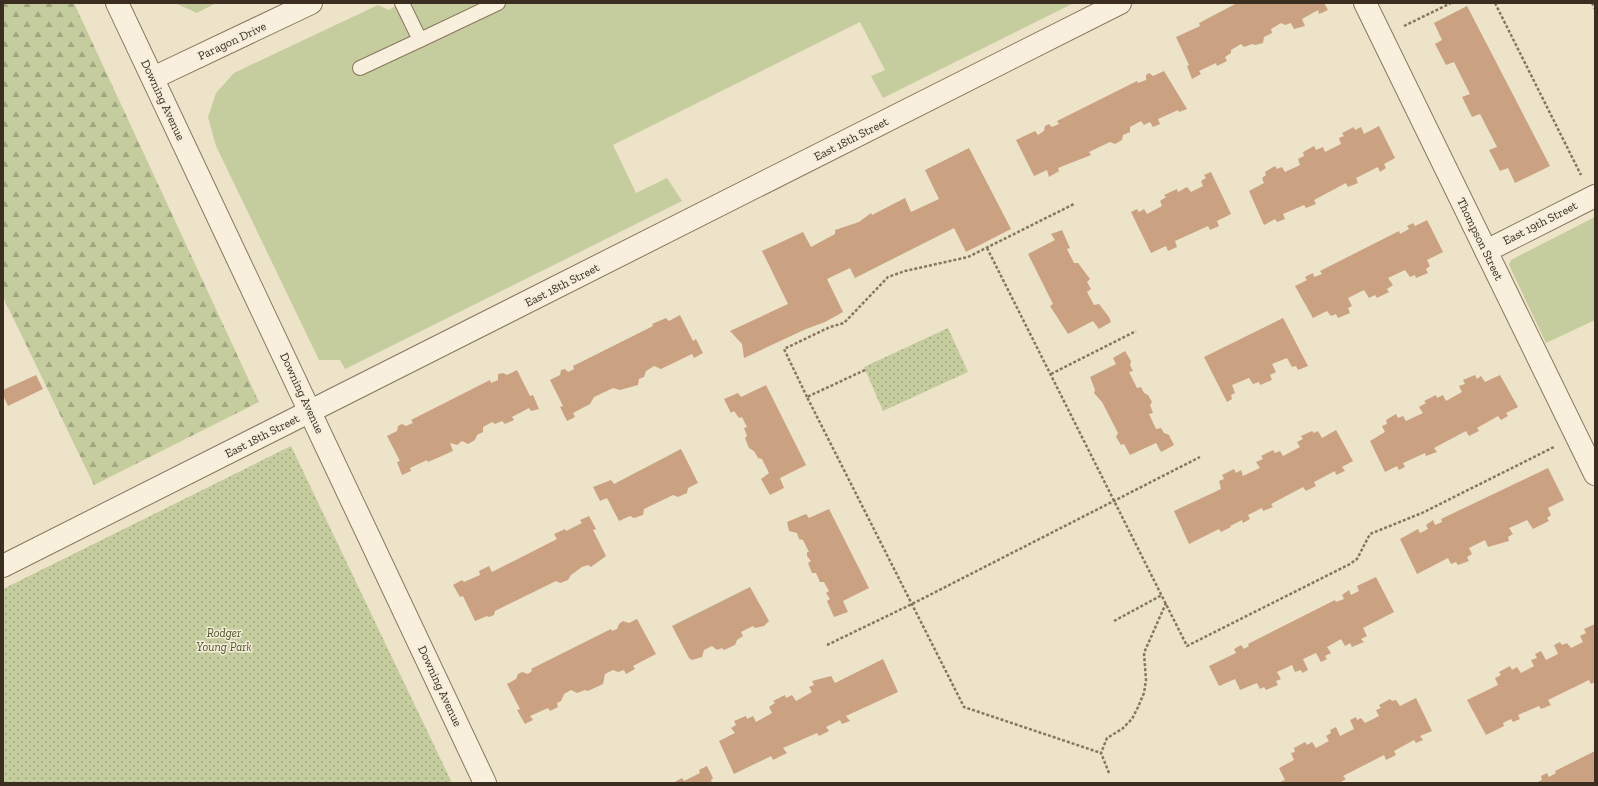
<svg xmlns="http://www.w3.org/2000/svg" width="1598" height="786" viewBox="0 0 1598 786" font-family="'Zilla Slab',serif">
<defs>
<pattern id="forest-firs" width="22" height="20" patternUnits="userSpaceOnUse"><rect width="22" height="20" fill="#c5cc9d"/><path d="M5 1l3.5 6h-7zM16 11l3.5 6h-7z" fill="#a1a680"/></pattern>
<pattern id="park-dots" width="8" height="8" patternUnits="userSpaceOnUse"><rect width="8" height="8" fill="#c5cc9d"/><path d="M2 2h.1M6 6h.1" fill="none" stroke="#a1a680" stroke-width="1.8" stroke-linecap="round"/></pattern>
</defs>
<rect width="100%" height="100%" fill="#ede3c9"/>
<g fill="#c5cc9d">
<polygon points="175,3 216,3 197,13"/>
<polygon points="400,3 1074,3 883,98 871,76 885,70 860,22 613,145 636,193 667,178 682,201 345,369 340,360 319,360 216,146 208,117 216,93 234,73 378,5 389,10"/>
<polygon points="1595,217 1595,320 1546,343 1509,265 1511,260"/>
</g>
<polygon fill="url(#forest-firs)" points="3,3 74,3 259,402 94,485 3,297"/>
<g fill="url(#park-dots)">
<polygon points="948,328 968,372 883,411 864,367"/>
<polygon points="291,446 452,783 3,783 3,589"/>
</g>
<g fill="#caa181">
<polygon points="1237,3 1324,3 1328,10 1319,14 1318,10 1302,19 1305,26 1294,29 1291,23 1285,25 1281,23 1271,29 1272,33 1264,37 1263,43 1255,45 1252,44 1244,47 1241,44 1231,50 1231,53 1225,57 1227,61 1217,66 1216,63 1199,71 1201,74 1192,79 1187,66 1189,65 1176,37 1200,26 1199,23"/>
<polygon points="1467,6 1550,166 1515,183 1508,168 1500,171 1489,150 1497,147 1480,114 1472,117 1462,97 1470,94 1454,62 1446,65 1435,44 1442,40 1434,23"/>
<polygon points="1164,71 1187,109 1179,112 1178,110 1158,119 1160,124 1153,127 1150,122 1144,125 1141,121 1130,127 1130,132 1123,135 1122,140 1115,144 1110,142 1089,152 1091,155 1058,168 1059,171 1049,177 1047,170 1034,176 1016,140 1035,131 1038,135 1044,131 1045,126 1049,124 1052,127 1059,124 1057,121 1137,81 1138,83 1146,80 1146,75 1149,73 1153,76"/>
<polygon points="1379,126 1395,158 1384,164 1386,168 1380,172 1378,167 1356,178 1358,183 1348,187 1346,183 1314,200 1316,204 1306,208 1304,205 1283,214 1285,219 1277,222 1275,219 1264,225 1249,191 1264,183 1262,178 1266,175 1265,172 1275,166 1277,169 1282,167 1285,172 1300,165 1298,159 1304,156 1303,152 1314,146 1316,150 1323,147 1325,152 1341,144 1339,138 1344,136 1342,133 1354,127 1355,130 1361,127 1364,134"/>
<polygon points="969,148 1011,229 966,252 954,228 855,278 850,268 827,279 843,312 825,322 806,329 744,358 742,344 730,331 788,304 762,251 803,232 811,247 835,234 835,230 859,222 871,213 872,215 905,198 911,212 939,199 925,170"/>
<polygon points="1211,172 1231,214 1217,221 1219,226 1210,230 1208,226 1175,241 1177,247 1168,251 1166,246 1151,253 1131,212 1137,209 1139,212 1144,209 1147,214 1162,206 1160,201 1166,197 1164,195 1177,189 1178,192 1187,187 1191,192 1203,186 1201,181 1206,178 1204,175"/>
<polygon points="1427,220 1443,252 1427,260 1430,266 1426,269 1428,273 1416,278 1415,275 1410,277 1405,270 1388,278 1393,285 1387,289 1389,292 1377,298 1375,295 1369,298 1364,290 1348,298 1352,306 1348,308 1350,313 1338,318 1336,314 1331,316 1327,311 1313,318 1295,286 1307,280 1305,277 1313,273 1314,277 1322,274 1320,271 1399,231 1400,234 1409,229 1407,226 1413,223 1415,226"/>
<polygon points="1062,230 1070,248 1067,249 1074,263 1078,263 1090,279 1087,282 1091,289 1087,292 1094,305 1099,304 1109,317 1111,322 1099,329 1093,321 1068,334 1050,306 1053,304 1028,254 1055,240 1051,234"/>
<polygon points="680,315 693,341 696,339 703,353 694,358 692,354 661,369 654,366 646,371 644,377 639,379 638,385 620,390 613,388 594,397 590,404 573,413 575,417 567,421 560,407 563,406 550,380 560,375 561,370 565,369 568,372 574,369 573,366 653,326 652,324 666,318 669,321"/>
<polygon points="1283,318 1308,366 1298,370 1296,366 1292,367 1287,358 1272,364 1276,372 1270,375 1272,380 1260,385 1259,382 1253,384 1249,378 1232,385 1235,393 1231,395 1232,399 1227,402 1204,357"/>
<polygon points="1125,351 1131,361 1130,365 1133,371 1129,372 1137,388 1141,387 1144,393 1148,395 1152,402 1150,405 1153,413 1149,414 1156,429 1161,428 1164,433 1169,435 1174,445 1161,452 1156,443 1130,455 1124,444 1121,445 1116,437 1118,433 1102,402 1094,393 1095,390 1090,377 1116,364 1113,358"/>
<polygon points="517,370 530,396 533,395 539,409 531,411 529,408 512,417 514,420 505,424 502,421 495,424 492,422 483,427 483,432 477,435 475,440 468,444 462,441 457,445 450,443 453,451 428,462 427,460 410,468 411,471 402,475 397,462 400,461 387,436 397,431 398,426 402,424 406,426 413,423 411,420 490,380 491,383 498,380 498,374 503,373 507,375"/>
<polygon points="36,375 43,389 8,406 3,395 3,390"/>
<polygon points="1475,375 1477,379 1481,376 1485,382 1500,375 1518,407 1506,413 1508,416 1501,420 1498,416 1477,428 1479,431 1469,436 1466,431 1434,448 1437,452 1426,456 1425,453 1403,463 1405,467 1399,470 1397,466 1385,472 1370,441 1385,432 1382,426 1387,424 1386,420 1396,414 1398,418 1403,416 1406,421 1423,413 1419,407 1426,403 1424,401 1436,395 1437,398 1443,395 1446,401 1462,392 1459,386 1465,384 1463,380"/>
<polygon points="766,385 806,465 780,478 784,488 770,495 761,479 769,473 762,459 758,458 754,451 749,448 745,438 747,436 744,428 747,427 742,417 739,418 734,411 731,413 724,399 738,393 741,397"/>
<polygon points="1336,430 1353,461 1342,467 1345,471 1336,475 1335,471 1314,482 1316,486 1306,491 1303,487 1271,504 1273,507 1263,511 1262,508 1248,515 1250,519 1243,523 1242,520 1230,526 1231,527 1221,532 1219,529 1189,544 1174,511 1221,489 1219,481 1224,479 1222,475 1234,469 1236,473 1241,470 1243,476 1260,468 1256,462 1263,459 1261,456 1273,450 1275,453 1280,451 1283,456 1300,447 1297,442 1303,439 1301,436 1312,431 1314,433 1318,431 1322,438"/>
<polygon points="681,449 698,483 688,488 687,493 678,497 673,495 644,509 643,515 634,518 630,516 619,521 607,498 600,501 593,487 611,480 614,484"/>
<polygon points="1548,468 1564,500 1548,508 1551,515 1547,518 1549,521 1533,529 1527,520 1509,528 1513,534 1508,537 1509,541 1488,547 1485,540 1469,548 1472,554 1467,557 1469,561 1458,565 1456,562 1451,564 1448,558 1417,574 1400,539 1418,529 1420,533 1428,529 1426,525 1433,520 1435,525 1442,522 1441,519"/>
<polygon points="829,509 869,588 843,601 848,612 834,617 827,601 830,599 826,593 829,591 824,582 820,582 816,573 812,573 808,563 811,561 807,556 807,552 809,552 803,540 799,539 797,533 789,531 787,522 806,514 809,518"/>
<polygon points="589,516 596,529 593,530 606,556 591,567 588,565 582,567 571,575 568,580 560,583 556,581 495,611 494,615 489,617 487,616 475,621 463,596 460,597 453,585 462,580 464,582 480,575 479,571 489,566 492,572 557,539 554,534 565,529 566,531 582,523 580,520"/>
<polygon points="1376,577 1394,612 1363,628 1367,636 1361,639 1364,642 1352,647 1350,643 1345,646 1341,639 1327,647 1331,653 1325,656 1327,659 1321,662 1316,653 1303,659 1308,670 1302,673 1301,670 1295,672 1292,665 1277,672 1281,679 1276,681 1278,685 1266,690 1264,687 1260,689 1257,683 1240,690 1235,679 1219,686 1209,666 1236,653 1234,649 1241,645 1244,649 1249,646 1248,644 1335,600 1336,602 1344,599 1342,595 1349,590 1351,595 1359,591 1357,586"/>
<polygon points="750,587 769,621 764,626 755,628 753,626 741,632 743,636 737,640 735,645 724,650 722,648 717,650 712,646 704,650 702,657 692,660 689,658 672,626"/>
<polygon points="637,619 656,654 633,666 635,669 626,674 624,670 618,672 613,670 605,674 603,684 588,691 585,690 577,693 571,690 564,694 561,701 557,703 558,707 550,711 548,708 530,716 533,720 525,724 517,710 520,709 507,684 516,679 518,674 522,672 528,674 532,671 531,669 611,629 612,631 617,629 619,624 623,621 629,623"/>
<polygon points="1595,624 1595,682 1591,684 1589,680 1548,700 1551,705 1541,709 1539,706 1518,715 1520,719 1513,722 1511,719 1503,723 1504,726 1486,735 1467,700 1498,685 1495,678 1501,675 1499,672 1510,666 1512,670 1517,667 1521,673 1534,666 1531,660 1537,658 1535,654 1541,651 1546,660 1558,654 1554,645 1560,642 1562,645 1567,643 1571,648 1583,642 1580,636 1586,633 1584,629"/>
<polygon points="883,659 898,692 846,716 850,721 842,724 840,720 826,727 829,731 819,736 817,733 783,748 787,753 773,760 771,756 734,774 719,741 735,733 731,728 736,725 734,721 746,716 747,719 753,716 756,722 772,713 769,707 775,703 773,701 785,695 786,698 792,695 796,701 812,692 809,687 814,685 812,681 831,676 835,683"/>
<polygon points="1416,698 1432,731 1420,736 1423,740 1416,743 1414,740 1394,751 1396,755 1386,760 1384,755 1343,776 1346,779 1339,783 1278,783 1285,780 1279,768 1294,760 1291,753 1295,752 1294,748 1305,742 1307,745 1312,742 1316,748 1329,741 1326,736 1331,733 1330,730 1336,727 1340,736 1354,729 1350,720 1356,717 1357,720 1361,718 1365,723 1379,716 1376,710 1381,708 1379,705 1390,699 1392,701 1396,700 1400,706"/>
<polygon points="1595,751 1595,783 1535,783 1542,780 1541,776 1547,773 1549,777 1556,773 1555,771"/>
<polygon points="707,766 713,778 711,780 712,783 673,783 682,778 684,781 700,773 699,770"/>
</g>
<g fill="none" stroke-linecap="round" stroke-linejoin="round">
<defs>
<g id="service">
<polyline points="402,3 420,40 498,3"/>
<polyline points="360,68 420,40"/>
</g>
<g id="minor">
<polyline points="1365,3 1595,474"/>
<polyline points="153,78 311,3"/>
<polyline points="1486,251 1595,196"/>
<polyline points="3,566 1120,3"/>
</g>
<polyline id="tertiary" points="117,3 485,783"/>
</defs>
<use href="#service" stroke="#89765e" stroke-width="16"/>
<use href="#minor" stroke="#89765e" stroke-width="24"/>
<use href="#tertiary" stroke="#89765e" stroke-width="24"/>
<g stroke="#89765e" stroke-width="2.5" stroke-dasharray="3 2" stroke-linecap="butt">
<polyline points="1495,3 1581,175"/>
<polyline points="1592,3 1595,9"/>
<polyline points="1404,26 1451,3"/>
<polyline points="987,248 1187,646 1350,564 1357,559 1370,534 1422,513 1554,447"/>
<polyline points="865,370 807,397 964,707 1101,753"/>
<polyline points="1051,374 1136,331"/>
<polyline points="807,397 784,349 830,327 844,323 888,277 905,271 968,257 1074,204"/>
<polyline points="1114,621 1162,595"/>
<polyline points="827,645 912,604 1200,457"/>
<polyline points="1109,773 1101,753 1107,738 1122,729 1132,719 1138,707 1144,693 1146,680 1144,653 1166,603"/>
</g>
<use href="#service" stroke="#f8f0dd" stroke-width="14"/>
<use href="#minor" stroke="#f8f0dd" stroke-width="22"/>
<use href="#tertiary" stroke="#f8f0dd" stroke-width="22"/>
</g>
<g text-anchor="middle" stroke-width="3" stroke-linejoin="round" paint-order="stroke">
<g font-size="12" fill="#3b2e21" stroke="#f5edd9">
<text transform="translate(232 41) rotate(-25)" y="4">Paragon Drive</text>
<text transform="translate(163 100) rotate(65)" y="4">Downing Avenue</text>
<text transform="translate(851 139) rotate(-27)" y="4">East 18th Street</text>
<text transform="translate(1540 223) rotate(-27)" y="4">East 19th Street</text>
<text transform="translate(1480 239) rotate(64)" y="4">Thompson Street</text>
<text transform="translate(562 285) rotate(-27)" y="4">East 18th Street</text>
<text transform="translate(302 393) rotate(65)" y="4">Downing Avenue</text>
<text transform="translate(262 436) rotate(-27)" y="4">East 18th Street</text>
<text transform="translate(440 686) rotate(65)" y="4">Downing Avenue</text>
</g>
<g font-size="12" font-style="italic" fill="#4a5629" stroke="#f5edd9">
<text x="224" y="637">Rodger<tspan x="224" dy="14">Young Park</tspan></text>
</g>
</g>
<rect width="1598" height="786" fill="none" stroke="#3b2e21" stroke-width="8"/>
</svg>
